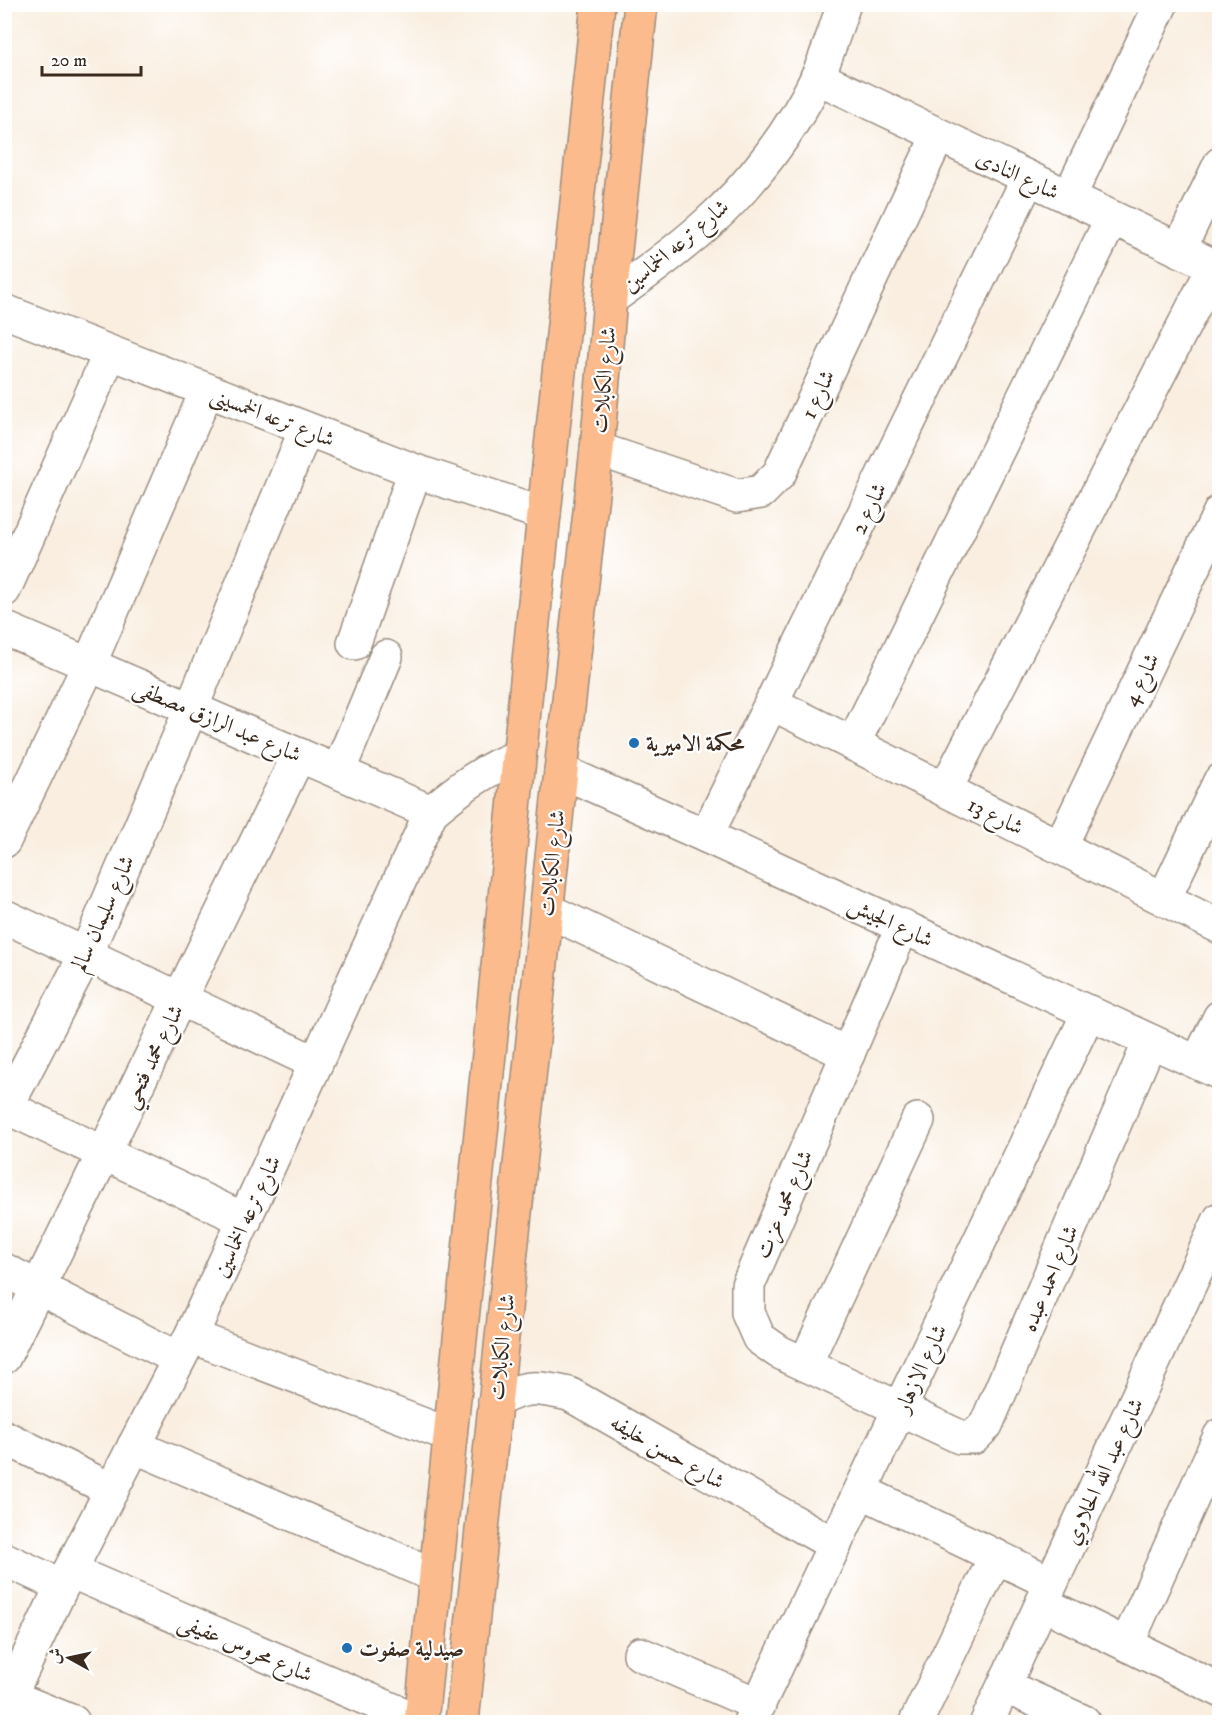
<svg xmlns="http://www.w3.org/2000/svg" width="1224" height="1727" viewBox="0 0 1224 1727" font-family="'IM FELL DW Pica',Amiri,serif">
<rect width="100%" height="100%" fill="#fff"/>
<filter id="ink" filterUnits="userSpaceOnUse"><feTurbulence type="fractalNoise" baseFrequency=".0167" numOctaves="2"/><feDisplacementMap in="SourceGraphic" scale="12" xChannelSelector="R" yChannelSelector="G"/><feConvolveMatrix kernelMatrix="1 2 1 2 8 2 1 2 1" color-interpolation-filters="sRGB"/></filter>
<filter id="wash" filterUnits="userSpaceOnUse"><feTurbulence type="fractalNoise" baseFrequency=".008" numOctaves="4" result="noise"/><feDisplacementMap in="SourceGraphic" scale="24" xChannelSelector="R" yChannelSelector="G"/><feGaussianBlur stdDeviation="1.35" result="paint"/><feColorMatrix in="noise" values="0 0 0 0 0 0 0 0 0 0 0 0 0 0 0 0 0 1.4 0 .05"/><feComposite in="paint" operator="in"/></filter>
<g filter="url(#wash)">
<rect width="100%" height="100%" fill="#f9eee0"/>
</g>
<g filter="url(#ink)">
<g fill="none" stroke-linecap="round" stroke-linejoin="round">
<defs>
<g id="minor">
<polyline points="817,77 1220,269"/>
<polyline points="1069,197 1161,4"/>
<polyline points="1179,250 1220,164"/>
<path d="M610 299C644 275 677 251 708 223 751 185 793 129 817 78 828 54 835 29 844 4"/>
<polyline points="4,311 415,471 544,514"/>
<polyline points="597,449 737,496 761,492 779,474 938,136"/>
<polyline points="4,590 110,353"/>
<polyline points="4,628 431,812"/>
<polyline points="354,643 415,471"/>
<polyline points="773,704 1220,927"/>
<polyline points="853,744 1112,218"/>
<polyline points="561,771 706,836 1220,1073"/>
<polyline points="338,772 386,657"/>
<polyline points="945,790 1214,267"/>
<polyline points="706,836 1028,179"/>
<polyline points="4,841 89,665 207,390"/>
<polyline points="1060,847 1220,512"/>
<polyline points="1164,899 1220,781"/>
<polyline points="547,910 848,1054"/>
<polyline points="4,916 316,1063"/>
<polyline points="903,926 748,1285 748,1313 759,1338 779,1352 960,1437 974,1437 986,1425 1150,1041"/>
<polyline points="1198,1062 1220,1017"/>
<polyline points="4,1106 245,1220"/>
<polyline points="4,1112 86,954 191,709 306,429"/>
<polyline points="4,1270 179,1359"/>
<polyline points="191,1336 450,1435"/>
<polyline points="4,1357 299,755"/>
<polyline points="805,1364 918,1120"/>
<path d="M495 1401C526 1385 536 1387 569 1394L835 1545"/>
<polyline points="4,1437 112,1490"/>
<polyline points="134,1446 436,1576"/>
<polyline points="861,1491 1051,1583"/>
<polyline points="4,1559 62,1586"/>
<polyline points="70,1571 421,1722"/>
<polyline points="1042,1603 1220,1690"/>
<polyline points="1127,1644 1220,1436"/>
<polyline points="640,1654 759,1705"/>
<polyline points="1004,1686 1084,1722"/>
<polyline points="4,1694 73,1722"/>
<path d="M4 1708 62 1586 191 1336 431 812C457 790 487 767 519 757"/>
<polyline points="750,1722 1089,1012"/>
<polyline points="916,1722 996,1556"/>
<polyline points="987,1722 1220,1219"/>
</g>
<g id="major">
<polyline points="421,1722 544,514 598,4"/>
<polyline points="462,1722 561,771 597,449 610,299 641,4"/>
</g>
</defs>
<use href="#minor" stroke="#9a8c7f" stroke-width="36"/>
<use href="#major" stroke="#9a8c7f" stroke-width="36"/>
<use href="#minor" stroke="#fff" stroke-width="33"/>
<use href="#major" stroke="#fbbb8c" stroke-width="33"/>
</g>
</g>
<g fill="#1f6fb2" stroke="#fff" stroke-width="2">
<circle cx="634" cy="743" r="6"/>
<circle cx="347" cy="1648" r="6"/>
</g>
<g text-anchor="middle" stroke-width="4.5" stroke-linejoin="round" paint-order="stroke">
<g font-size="22" fill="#3b2a1e" stroke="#fff">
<text transform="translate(1018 174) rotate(25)" y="8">شارع النادى</text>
<text transform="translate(675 245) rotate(-40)" y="8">شارع ترعه الخماسين</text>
<text transform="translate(603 380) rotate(-85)" y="8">شارع الكابلات</text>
<text transform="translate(817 394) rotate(-65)" y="8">شارع 1</text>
<text transform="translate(273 416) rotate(21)" y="8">شارع ترعه الخمسينى</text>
<text transform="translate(868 508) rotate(-64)" y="8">شارع 2</text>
<text transform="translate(1140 679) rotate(-64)" y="8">شارع 4</text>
<text transform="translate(218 720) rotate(23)" y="8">شارع عبد الرازق مصطفى</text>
<text transform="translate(996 815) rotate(26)" y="8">شارع 13</text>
<text transform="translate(551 863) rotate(-84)" y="8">شارع الكابلات</text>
<text transform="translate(102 913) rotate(-66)" y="8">شارع سليمان سالم</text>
<text transform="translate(891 921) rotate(25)" y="8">شارع الجيش</text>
<text transform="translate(152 1056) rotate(-64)" y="8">شارع محمد فتحي</text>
<text transform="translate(783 1204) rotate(-67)" y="8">شارع محمد عزت</text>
<text transform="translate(246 1216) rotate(-65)" y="8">شارع ترعه الخماسين</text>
<text transform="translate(1049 1278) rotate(-67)" y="8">شارع احمد عبده</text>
<text transform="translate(501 1347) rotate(-84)" y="8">شارع الكابلات</text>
<text transform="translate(920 1368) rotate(-65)" y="8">شارع الازهار</text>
<text transform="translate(668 1451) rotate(30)" y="8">شارع حسن خليفه</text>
<text transform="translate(1103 1471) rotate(-65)" y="8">شارع عبد الله الحلاوي</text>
<text transform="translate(246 1647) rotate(23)" y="8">شارع محروس عفيفى</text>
</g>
<g font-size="22" font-weight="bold" fill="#3b2a1e" stroke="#fff" text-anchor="start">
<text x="646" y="751">محكمة الاميرية</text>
<text x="359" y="1656">صيدلية صفوت</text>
</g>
</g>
<rect width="1224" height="1727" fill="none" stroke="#fff" stroke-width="24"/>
<g transform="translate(69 1658) rotate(278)" stroke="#ffffff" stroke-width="4.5" paint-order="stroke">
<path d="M0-4.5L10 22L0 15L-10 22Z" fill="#3b2a1e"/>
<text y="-9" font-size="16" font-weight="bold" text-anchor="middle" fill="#3b2a1e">ش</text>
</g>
<path d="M42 66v9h99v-9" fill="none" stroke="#3b2a1e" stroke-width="3"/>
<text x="51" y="66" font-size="18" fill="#3b2a1e" stroke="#ffffff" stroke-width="4.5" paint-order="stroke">20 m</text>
</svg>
